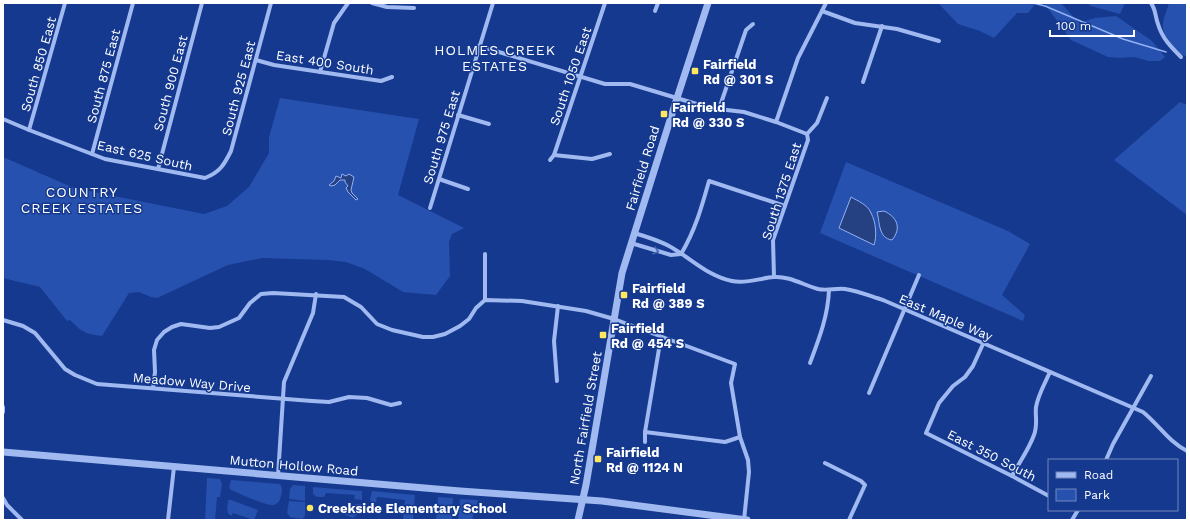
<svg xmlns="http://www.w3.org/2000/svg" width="1190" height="523" viewBox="0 0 1190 523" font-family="'Work Sans',sans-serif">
<rect width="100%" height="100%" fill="#15398f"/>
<g fill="#2751ae">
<polygon points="940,3 1036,3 1028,13 1017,13 994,38 980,31 958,24 939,4"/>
<polygon points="1044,3 1061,3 1079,23 1095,18 1116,16 1152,41 1165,57 1160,61 1149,61 1134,57 1120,58 1108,57 1071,40"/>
<polygon points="1087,3 1125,3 1120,14 1091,6"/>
<path d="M1169 3 1187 4V56C1178 56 1164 37 1163 28 1162 21 1167 10 1169 3Z"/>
<path d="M280 98 419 119 398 195 464 228 452 234 449 242 450 276 436 295 403 292 365 269 346 262 328 260 262 258 228 265 157 298 151 297 139 292 129 293 102 336C85 334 82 332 70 320L67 321 40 287 3 278V157L74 188 204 214 227 206 249 187 269 153V137Z"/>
<polygon points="1180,102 1187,105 1187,215 1114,160"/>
<polygon points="846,162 1008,231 1030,244 1002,295 1025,315 1023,321 820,233"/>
<polygon points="207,478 220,479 222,484 220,497 217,497 215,520 205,520"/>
<path d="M231 480 280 484C283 488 282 492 281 496 280 501 278 504 273 505 267 506 238 493 231 490L229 487Z"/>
<polygon points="293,485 305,486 305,501 289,499 290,489"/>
<polygon points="313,487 360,491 362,491 362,500 354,499 355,495 326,493 324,497 317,497 313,494"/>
<polygon points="372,491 415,495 413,520 403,520 405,500 377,497 376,502 371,502 370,500"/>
<polygon points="438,497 453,498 452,520 436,520"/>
<polygon points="460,499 478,500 472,520 458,520"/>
<path d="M228 500H231L258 510 254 520 233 513 231 516C225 512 228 506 228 500Z"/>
<polygon points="289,501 305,502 305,516 302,519 290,517 287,513"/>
<path d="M354 504H361C362 510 357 515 353 518L341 513 328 511 329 509 341 510 342 508 354 509Z"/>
</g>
<g fill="#264182" stroke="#92b2f3">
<polygon points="342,174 346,176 349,174 354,177 351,190 352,193 358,199 356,200 348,192 346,188 348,186 345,182 345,180 340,180 335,185 331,186 329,185 334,181 336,176 341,178"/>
<path d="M851 197C858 201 868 205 871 213 876 222 877 236 874 245L839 228Z"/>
<path d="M884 211C897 217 902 228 892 240 878 238 880 222 877 212Z"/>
</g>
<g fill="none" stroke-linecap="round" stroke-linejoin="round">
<polyline stroke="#92b2f3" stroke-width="1.5" points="1033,3 1045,6 1123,39 1166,52"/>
<g stroke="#a0b9f0" stroke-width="4">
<polyline points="372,3 387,7 414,8"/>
<path d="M1151 3C1156 10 1155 16 1158 24 1162 38 1171 47 1181 57"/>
<polyline points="655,11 658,3"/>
<polyline points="822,11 855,23 897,29 939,41"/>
<polyline points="479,46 605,84 630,84 710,108 744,112 776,122 807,134"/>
<polyline points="256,60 274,65 381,81 392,77"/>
<polyline points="320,72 334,23 348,3"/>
<polyline points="863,82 882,26"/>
<polyline points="719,109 746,30 753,24"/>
<polyline points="458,115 489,124"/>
<path d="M3 119 29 130 105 159 205 178C220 172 224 165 231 151L271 3"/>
<polyline points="776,122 798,58 826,3"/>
<polyline points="29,130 65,3"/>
<polyline points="807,134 817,123 827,98"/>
<polyline points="92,154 133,3"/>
<polyline points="554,155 592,159 610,154"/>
<polyline points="550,160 554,155 605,3"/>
<polyline points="158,169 202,3"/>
<polyline points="439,179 468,189"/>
<polyline points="430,208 493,3"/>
<path d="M635 233C646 237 658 240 669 246 691 258 707 276 732 281 747 284 760 278 774 277 790 276 803 285 818 289 827 291 836 288 845 289 858 291 870 296 883 300L1143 412C1159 425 1169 442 1187 451"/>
<polyline points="631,243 671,255 681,254"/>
<polyline points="485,254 485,300"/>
<path d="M681 254C695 231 702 206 709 181L785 206"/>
<polyline points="774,277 773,240 808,140 807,134"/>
<polyline points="3,320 23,326 35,333 65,369 75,375 97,384 312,401 329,402 349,397 367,398 391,405 400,403"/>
<polyline points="983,344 973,366 965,377 953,386 939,403 926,433 1012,476 1049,496"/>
<path d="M810 363C819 339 828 316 829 290"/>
<polyline points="557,381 554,341 558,306"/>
<polyline points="153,388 155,372 154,350 157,340 164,332 172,327 181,324 210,328 219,327 239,318 250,303 261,294 273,293 344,297 361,307 377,324 392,330 423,337 433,337 445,334 460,326 469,319 476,308 485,300 522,301 586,311 614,319 735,364 731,383 740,437 748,460 749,472 744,520"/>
<polyline points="869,393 919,275"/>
<polyline points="3,407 3,412"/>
<polyline points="645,432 725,442 740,437"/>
<polyline points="645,442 645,432 661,337"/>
<polyline points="1106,460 1113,444 1151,376"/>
<polyline points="825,463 861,481 865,485 849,520"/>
<polyline points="278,476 284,382 313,313 316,294"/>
<path d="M1012 476C1019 463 1029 449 1034 435 1038 425 1035 416 1036 407 1038 395 1045 383 1050 372"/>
<polyline points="3,498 7,505 22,520"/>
<polyline points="168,520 174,467"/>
<polyline points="1072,520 1078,510"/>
</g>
<g stroke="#a0b9f0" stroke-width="7">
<polyline points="3,452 460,491 602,501 747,520"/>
<polyline points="578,520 586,485 622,273 677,98 708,3"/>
</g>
</g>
<defs><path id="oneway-chevron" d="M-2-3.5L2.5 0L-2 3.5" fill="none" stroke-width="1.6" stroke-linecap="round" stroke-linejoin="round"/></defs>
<use stroke="#4666b1" href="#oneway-chevron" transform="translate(656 251) rotate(16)"/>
<g fill="#ffe760" stroke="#15398f" stroke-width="1.5">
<rect x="691" y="67" width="8" height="8" rx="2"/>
<rect x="660" y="110" width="8" height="8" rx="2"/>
<rect x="620" y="291" width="8" height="8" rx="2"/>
<rect x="599" y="331" width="8" height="8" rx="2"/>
<rect x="594" y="455" width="8" height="8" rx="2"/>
<circle cx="310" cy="508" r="4"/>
</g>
<g text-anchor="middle" stroke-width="3" stroke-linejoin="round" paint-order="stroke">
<g font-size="13" fill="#fff" stroke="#15398f">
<text transform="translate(325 62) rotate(9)" y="5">East 400 South</text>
<text transform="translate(38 64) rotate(-74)" y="5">South 850 East</text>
<text transform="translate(103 76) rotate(-75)" y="5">South 875 East</text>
<text transform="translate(570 76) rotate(-71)" y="5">South 1050 East</text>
<text transform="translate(170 83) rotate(-75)" y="5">South 900 East</text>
<text transform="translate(238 88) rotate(-75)" y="5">South 925 East</text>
<text transform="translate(441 137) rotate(-73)" y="5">South 975 East</text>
<text transform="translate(145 155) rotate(13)" y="5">East 625 South</text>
<text transform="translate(642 168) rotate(-73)" y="5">Fairfield Road</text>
<text transform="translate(781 191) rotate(-72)" y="5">South 1375 East</text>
<text transform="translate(946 317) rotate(23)" y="5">East Maple Way</text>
<text transform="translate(192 382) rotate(5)" y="5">Meadow Way Drive</text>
<text transform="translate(585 418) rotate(-80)" y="5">North Fairfield Street</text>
<text transform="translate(992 455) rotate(27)" y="5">East 350 South</text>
<text transform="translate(294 465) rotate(5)" y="5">Mutton Hollow Road</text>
</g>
<g font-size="13" font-weight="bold" fill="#fff" stroke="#15398f" text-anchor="start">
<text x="703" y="69">Fairfield<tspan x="703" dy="15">Rd @ 301 S</tspan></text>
<text x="672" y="112">Fairfield<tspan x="672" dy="15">Rd @ 330 S</tspan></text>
<text x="632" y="293">Fairfield<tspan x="632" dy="15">Rd @ 389 S</tspan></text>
<text x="611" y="333">Fairfield<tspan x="611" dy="15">Rd @ 454 S</tspan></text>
<text x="606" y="457">Fairfield<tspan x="606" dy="15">Rd @ 1124 N</tspan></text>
<text x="318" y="513">Creekside Elementary School</text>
</g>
<g font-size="14" letter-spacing="1" fill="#fff" stroke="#15398f">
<text x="495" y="55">HOLMES CREEK<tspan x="495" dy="16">ESTATES</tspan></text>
<text x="82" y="197">COUNTRY<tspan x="82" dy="16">CREEK ESTATES</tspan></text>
</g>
</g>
<rect width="1190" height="523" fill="none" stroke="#ffffff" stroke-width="8"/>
<rect x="1048" y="459" width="130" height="52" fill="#15398f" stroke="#7388bc"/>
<rect x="1056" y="472" width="20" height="6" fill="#a0b9f0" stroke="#7388bc"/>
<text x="1084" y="479" font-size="12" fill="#ffffff">Road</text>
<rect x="1056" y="489" width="20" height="12" fill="#2751ae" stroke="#7388bc"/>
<text x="1084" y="499" font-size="12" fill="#ffffff">Park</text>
<path d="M1050 30v6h84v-6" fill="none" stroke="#ffffff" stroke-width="2"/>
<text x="1056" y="30" font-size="12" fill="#ffffff" stroke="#15398f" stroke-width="3" paint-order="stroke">100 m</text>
</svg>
